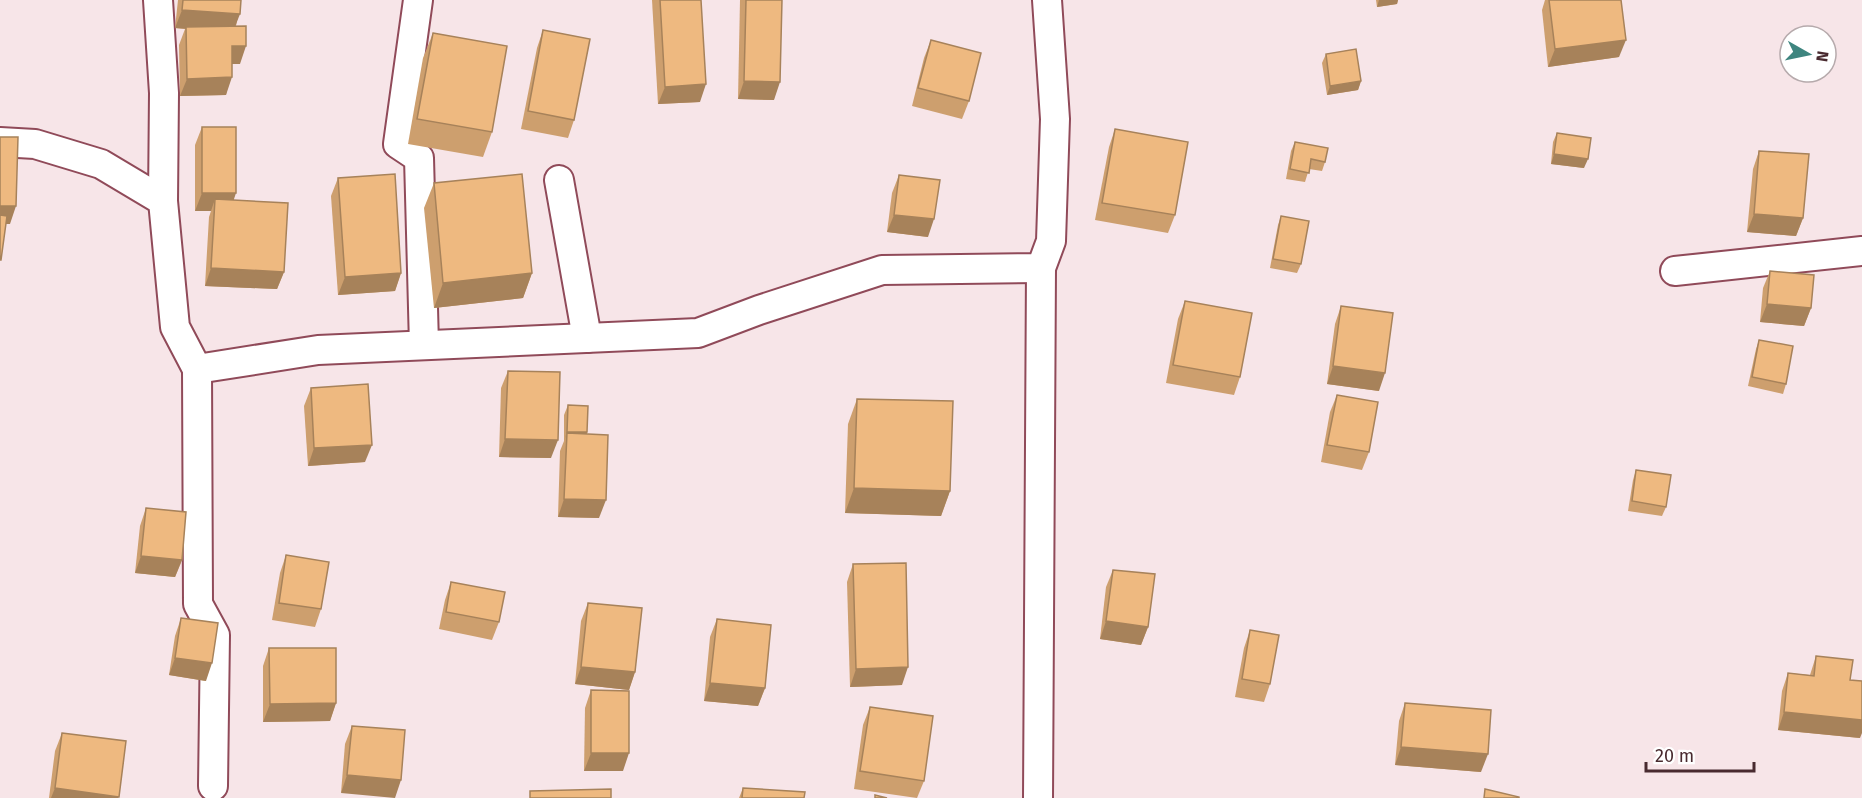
<svg xmlns="http://www.w3.org/2000/svg" width="1862" height="798" viewBox="0 0 1862 798" font-family="'Fira Sans',sans-serif">
<rect width="100%" height="100%" fill="#f7e5e8"/>
<g fill="none" stroke-linecap="round" stroke-linejoin="round">
<defs>
<g id="street">
<polyline points="158,0 164,93 163,201"/>
<polyline points="418,0 398,144 419,158 424,345"/>
<polyline points="0,142 35,144 101,164 163,201 175,327 197,369 318,350 698,333 759,310 882,270 1041,268 1051,241 1055,119 1047,0"/>
<polyline points="559,180 587,338"/>
<polyline points="1675,271 1862,251"/>
<polyline points="197,369 198,604 215,635 213,786"/>
<polyline points="1038,798 1041,268"/>
</g>
</defs>
<use href="#street" stroke="#904a59" stroke-width="32"/>
<use href="#street" stroke="#fff" stroke-width="28"/>
</g>
<g fill="#cd9f6e">
<polygon points="178,0 241,0 236,26 240,64 232,64 226,95 180,96 179,45 185,29 175,28"/>
<polygon points="652,0 701,0 700,102 658,104"/>
<polygon points="740,0 782,0 774,100 738,99"/>
<polygon points="1376,0 1398,0 1397,4 1377,7"/>
<polygon points="1545,0 1621,0 1619,57 1548,67 1542,10"/>
<polygon points="543,30 574,120 568,138 521,129 537,48"/>
<polygon points="433,33 492,132 483,157 408,144 423,58"/>
<polygon points="931,40 969,101 962,119 912,106 924,58"/>
<polygon points="1326,54 1361,81 1358,90 1327,95 1322,63"/>
<polygon points="202,127 234,200 284,272 277,289 205,286 209,217 211,211 195,211 195,145"/>
<polygon points="1115,129 1175,215 1168,233 1095,220 1109,147"/>
<polygon points="1557,133 1584,168 1551,164 1553,142"/>
<polygon points="1295,142 1325,162 1322,171 1309,169 1305,182 1286,179 1291,151"/>
<polygon points="1759,151 1803,218 1796,236 1747,232 1753,169"/>
<polygon points="899,175 928,237 887,232 892,193"/>
<polygon points="338,178 401,273 395,291 338,295 331,196"/>
<polygon points="434,183 532,273 523,298 434,308 424,208"/>
<polygon points="1281,216 1301,264 1297,273 1270,268 1278,225"/>
<polygon points="1770,271 1811,308 1804,326 1760,322 1763,288"/>
<polygon points="1185,301 1240,377 1234,395 1166,383 1178,319"/>
<polygon points="1341,306 1379,391 1327,384 1335,324"/>
<polygon points="1759,340 1786,384 1783,394 1748,386 1756,349"/>
<polygon points="508,371 551,458 499,457 501,388"/>
<polygon points="311,388 365,462 308,466 304,406"/>
<polygon points="1337,395 1369,452 1362,470 1321,462 1330,412"/>
<polygon points="857,399 950,491 941,516 845,513 848,424"/>
<polygon points="568,405 587,432 587,434 599,518 558,517 560,451 564,441 564,415"/>
<polygon points="1636,470 1666,507 1662,516 1628,511 1633,480"/>
<polygon points="146,508 182,560 175,577 135,573 140,526"/>
<polygon points="286,555 321,609 315,627 272,620 280,573"/>
<polygon points="853,564 902,685 850,687 847,582"/>
<polygon points="1113,570 1148,627 1141,645 1100,639 1106,587"/>
<polygon points="451,582 499,622 492,640 439,629 445,600"/>
<polygon points="588,603 635,672 629,690 575,684 581,621"/>
<polygon points="181,618 206,681 169,675 175,636"/>
<polygon points="717,619 765,688 758,706 704,701 710,637"/>
<polygon points="1250,630 1270,684 1264,702 1235,697 1244,648"/>
<polygon points="269,648 336,703 330,721 263,722 263,666"/>
<polygon points="1816,656 1850,680 1860,738 1778,730 1782,691 1788,673 1810,675"/>
<polygon points="591,690 623,771 584,771 585,708"/>
<polygon points="1405,703 1481,772 1395,765 1399,721"/>
<polygon points="870,707 924,781 917,798 854,789 863,725"/>
<polygon points="352,726 405,730 341,793 345,744"/>
<polygon points="62,733 126,741 118,798 49,798 55,751"/>
<polygon points="743,788 804,798 739,798"/>
</g>
<g fill="#a7825a">
<polygon points="1379,0 1398,0 1397,4 1377,7"/>
<polygon points="182,10 240,14 233,32 175,28"/>
<polygon points="1626,40 1619,57 1548,67 1555,49"/>
<polygon points="232,46 246,46 240,64 225,64"/>
<polygon points="232,77 226,95 180,96 187,79"/>
<polygon points="744,81 780,82 774,100 738,99"/>
<polygon points="1361,81 1358,90 1327,95 1330,86"/>
<polygon points="706,84 700,102 658,104 665,87"/>
<polygon points="1554,154 1588,159 1584,168 1551,164"/>
<polygon points="202,193 236,193 230,211 215,199 211,211 195,211"/>
<polygon points="0,206 16,206 10,224 0,224"/>
<polygon points="1754,214 1803,218 1796,236 1747,232"/>
<polygon points="894,215 934,219 928,237 887,232"/>
<polygon points="211,268 284,272 277,289 205,286"/>
<polygon points="401,273 395,291 338,295 345,277"/>
<polygon points="532,273 523,298 434,308 443,283"/>
<polygon points="1767,304 1811,308 1804,326 1760,322"/>
<polygon points="1333,366 1385,373 1379,391 1327,384"/>
<polygon points="567,432 587,432 584,442 567,433 564,441"/>
<polygon points="505,439 558,440 551,458 499,457"/>
<polygon points="372,445 365,462 308,466 314,448"/>
<polygon points="854,488 950,491 941,516 845,513"/>
<polygon points="564,499 606,500 599,518 558,517"/>
<polygon points="141,556 182,560 175,577 135,573"/>
<polygon points="1106,621 1148,627 1141,645 1100,639"/>
<polygon points="175,658 212,663 206,681 169,675"/>
<polygon points="581,667 635,672 629,690 575,684"/>
<polygon points="908,667 902,685 850,687 856,669"/>
<polygon points="710,683 765,688 758,706 704,701"/>
<polygon points="336,703 330,721 263,722 270,704"/>
<polygon points="1784,712 1862,720 1862,733 1860,738 1778,730"/>
<polygon points="1401,747 1488,754 1481,772 1395,765"/>
<polygon points="591,753 629,753 623,771 584,771"/>
<polygon points="347,775 401,780 395,798 341,793"/>
<polygon points="55,788 119,797 118,798 51,798"/>
</g>
<g fill="#eeb980" stroke="#a7825a" stroke-width="1.5">
<polygon points="183,0 241,0 240,14 182,10"/>
<polygon points="660,0 701,0 706,84 665,87"/>
<polygon points="746,0 782,0 780,82 744,81"/>
<polygon points="1549,0 1621,0 1626,40 1555,49"/>
<polygon points="246,26 246,46 232,46 232,77 187,79 186,27"/>
<polygon points="543,30 590,39 574,120 528,111"/>
<polygon points="433,33 507,46 492,132 417,119"/>
<polygon points="931,40 981,53 969,101 918,88"/>
<polygon points="1356,49 1361,81 1330,86 1326,54"/>
<rect x="202" y="127" width="34" height="66"/>
<polygon points="1115,129 1188,142 1175,215 1102,203"/>
<polygon points="1557,133 1591,138 1588,159 1554,154"/>
<polygon points="0,137 18,137 16,206 0,206"/>
<polygon points="1295,142 1328,148 1325,162 1311,159 1309,173 1290,169"/>
<polygon points="1759,151 1809,154 1803,218 1754,214"/>
<polygon points="395,174 401,273 345,277 338,178"/>
<polygon points="522,174 532,273 443,283 434,183"/>
<polygon points="899,175 940,180 934,219 894,215"/>
<polygon points="215,199 288,203 284,272 211,268"/>
<polygon points="0,215 7,216 1,260 0,260"/>
<polygon points="1281,216 1309,221 1301,264 1273,259"/>
<polygon points="1770,271 1814,275 1811,308 1767,304"/>
<polygon points="1185,301 1252,313 1240,377 1173,365"/>
<polygon points="1341,306 1393,313 1385,373 1333,366"/>
<polygon points="1759,340 1793,346 1786,384 1752,377"/>
<polygon points="508,371 560,372 558,440 505,439"/>
<polygon points="368,384 372,445 314,448 311,388"/>
<polygon points="1337,395 1378,402 1369,452 1327,445"/>
<polygon points="857,399 953,401 950,491 854,488"/>
<polygon points="568,405 588,406 587,432 567,432"/>
<polygon points="567,433 608,435 606,500 564,499"/>
<polygon points="1636,470 1671,475 1666,507 1632,501"/>
<polygon points="146,508 186,512 182,560 141,556"/>
<polygon points="286,555 329,562 321,609 279,603"/>
<polygon points="906,563 908,667 856,669 853,564"/>
<polygon points="1113,570 1155,574 1148,627 1106,621"/>
<polygon points="451,582 505,592 499,622 446,612"/>
<polygon points="588,603 642,608 635,672 581,667"/>
<polygon points="181,618 218,623 212,663 175,658"/>
<polygon points="717,619 771,625 765,688 710,683"/>
<polygon points="1250,630 1279,635 1270,684 1242,679"/>
<polygon points="269,648 336,648 336,703 270,704"/>
<polygon points="1816,656 1853,660 1850,680 1862,681 1862,720 1784,712 1788,673 1814,676"/>
<polygon points="591,690 629,691 629,753 591,753"/>
<polygon points="1405,703 1491,710 1488,754 1401,747"/>
<polygon points="870,707 933,716 924,781 860,771"/>
<polygon points="352,726 405,730 401,780 347,775"/>
<polygon points="62,733 126,741 119,797 55,788"/>
<polygon points="743,788 805,792 804,798 742,798"/>
<polygon points="611,789 611,798 530,798 530,791"/>
<polygon points="1485,789 1519,797 1519,798 1484,798"/>
<polygon points="875,795 887,798 875,798"/>
</g>
<g transform="translate(1808 54) rotate(99)"><circle r="28" fill="#ffffff" stroke="#b6aaac" stroke-width="1.5"/>
<path d="M0-4.5L10 22L0 15L-10 22Z" fill="#3e857f"/>
<text y="-9" font-size="16" font-weight="bold" text-anchor="middle" fill="#492a2f">N</text>
</g>
<path d="M1646 762v9h108v-9" fill="none" stroke="#492a2f" stroke-width="3"/>
<text x="1655" y="762" font-size="18" fill="#492a2f" stroke="#ffffff" stroke-width="4.5" paint-order="stroke">20 m</text>
</svg>
